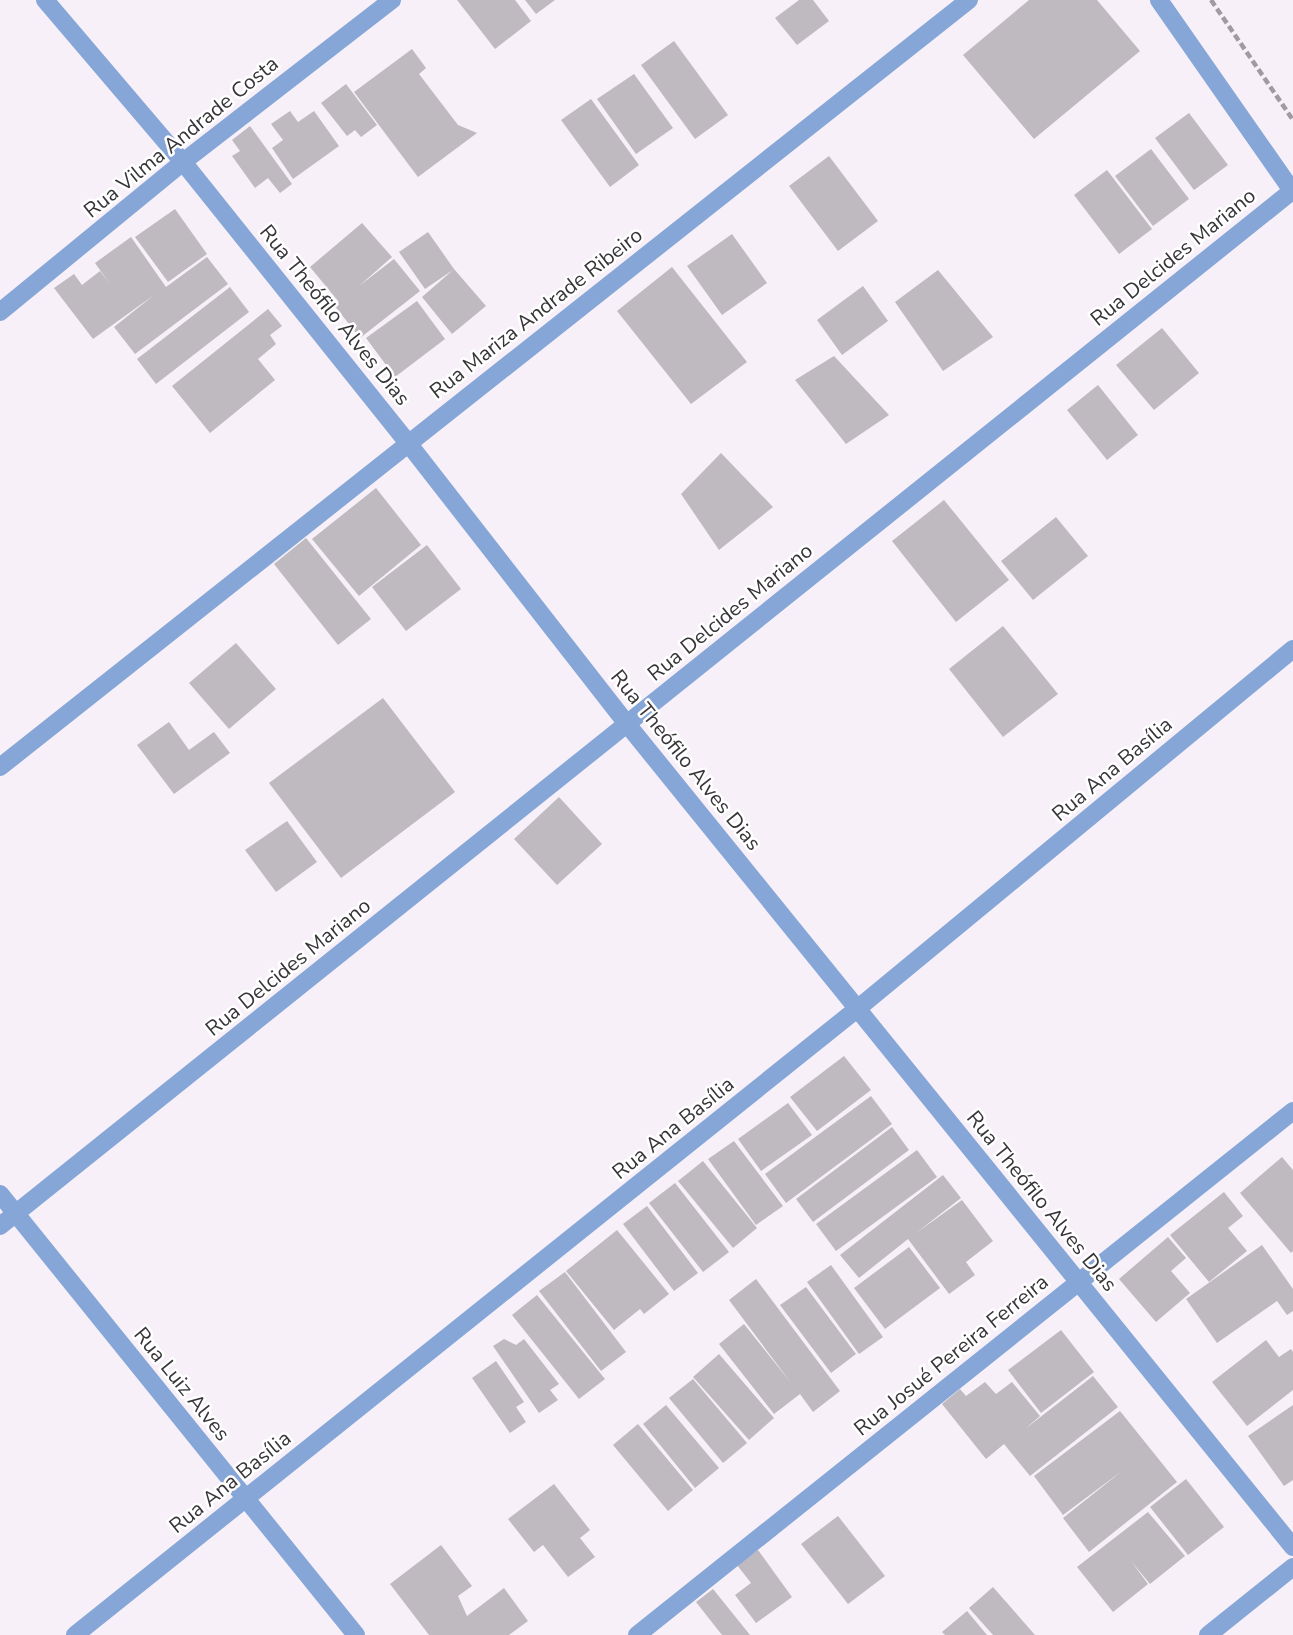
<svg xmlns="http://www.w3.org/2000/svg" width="1293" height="1635" viewBox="0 0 1293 1635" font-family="'Nunito Sans',sans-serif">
<rect width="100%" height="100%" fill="#f7f0f8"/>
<g fill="#bfb9c0">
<polygon points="457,0 515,0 531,21 495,49"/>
<polygon points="525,0 555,0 536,14"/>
<polygon points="799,0 813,0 829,21 797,45 775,18"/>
<polygon points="1029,0 1097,0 1140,51 1034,139 963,55"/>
<polygon points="674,41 728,115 695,139 641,65"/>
<polygon points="412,49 426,68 419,74 458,125 477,133 418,177 354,92"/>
<polygon points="634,74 673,128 636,154 597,99"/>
<polygon points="346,84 377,125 361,137 355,130 347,136 321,103"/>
<polygon points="591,99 639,165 610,187 561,120"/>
<polygon points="290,111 298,122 314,111 339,146 293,179 272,148 283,140 271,124"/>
<polygon points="1189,113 1228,165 1194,190 1155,138"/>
<polygon points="250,126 292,184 280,193 268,178 255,188 232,156 240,151 232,140"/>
<polygon points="1151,149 1189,199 1153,226 1115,176"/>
<polygon points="829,156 878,221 838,251 789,186"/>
<polygon points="1107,170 1152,229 1119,254 1074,195"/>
<polygon points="175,209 207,254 168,282 135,237"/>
<polygon points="362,223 392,257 359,286 394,259 420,291 360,338 334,305 339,302 310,267"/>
<polygon points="428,232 454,269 486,306 452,334 422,297 453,270 425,289 399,252"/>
<polygon points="732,234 767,283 722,315 687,266"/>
<polygon points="131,237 166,287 207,257 228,284 135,354 114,327 154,295 93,339 54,288 74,274 82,285 100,271 110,284 95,263"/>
<polygon points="672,267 747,362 691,404 617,311"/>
<polygon points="938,270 993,337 943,371 895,302"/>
<polygon points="863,286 888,321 842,355 817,320"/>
<polygon points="230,287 249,312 156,384 137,359"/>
<polygon points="417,301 445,339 395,377 366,338"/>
<polygon points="268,309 282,326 270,335 276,344 258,359 275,380 210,433 172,386"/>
<polygon points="1162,328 1199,373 1154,410 1116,365"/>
<polygon points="834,356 889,415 846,444 795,380"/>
<polygon points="1098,385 1138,435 1107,460 1067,410"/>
<polygon points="721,453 773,507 719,550 681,494"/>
<polygon points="376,488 421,545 359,596 312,539"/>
<polygon points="944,500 1009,580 956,622 892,541"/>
<polygon points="1056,517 1088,556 1033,600 1001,561"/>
<polygon points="306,538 371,619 338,645 274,564"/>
<polygon points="427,545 461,589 406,631 372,587"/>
<polygon points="1003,626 1058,694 1003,737 949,669"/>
<polygon points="236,643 276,689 229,729 189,683"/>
<polygon points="383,698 455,792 341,878 269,783"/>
<polygon points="169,722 189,750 214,732 230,753 174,794 137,745"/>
<polygon points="559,797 602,844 557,885 514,839"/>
<polygon points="287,821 317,862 276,892 245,850"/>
<polygon points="844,1056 871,1090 817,1131 790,1097"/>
<polygon points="871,1096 892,1124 786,1203 765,1174"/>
<polygon points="788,1103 812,1135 761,1171 738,1139"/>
<polygon points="892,1127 909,1150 813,1222 796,1199"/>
<polygon points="734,1141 783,1206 756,1225 708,1159"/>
<polygon points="917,1150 937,1177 836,1251 816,1224"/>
<polygon points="1282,1157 1293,1170 1293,1251 1291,1253 1240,1193"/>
<polygon points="703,1161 757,1228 733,1248 678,1181"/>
<polygon points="943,1175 961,1198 916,1233 962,1200 993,1241 966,1262 975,1275 949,1294 908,1239 859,1278 840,1255"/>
<polygon points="675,1183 729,1252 703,1272 649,1203"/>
<polygon points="1224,1192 1243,1216 1228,1228 1247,1251 1209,1282 1170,1235"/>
<polygon points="647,1206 698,1273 674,1291 623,1224"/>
<polygon points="617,1230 669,1294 644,1314 640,1309 614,1330 566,1271"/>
<polygon points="1168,1237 1186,1258 1171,1271 1190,1293 1156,1322 1119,1279"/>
<polygon points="1262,1245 1293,1289 1293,1311 1287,1315 1277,1301 1217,1343 1186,1299"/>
<polygon points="909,1247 940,1288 885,1329 854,1288"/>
<polygon points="831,1265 883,1337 859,1354 807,1282"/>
<polygon points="565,1272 626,1352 601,1371 539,1291"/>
<polygon points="756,1279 840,1391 813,1412 800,1394 774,1414 719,1344 744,1324 791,1383 729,1300"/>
<polygon points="806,1287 856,1354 831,1373 780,1305"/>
<polygon points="537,1295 605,1379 579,1399 512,1315"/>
<polygon points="1061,1330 1094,1372 1041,1413 1008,1370"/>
<polygon points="504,1339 516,1345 524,1339 559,1384 550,1390 558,1400 539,1413 493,1346"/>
<polygon points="1266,1340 1279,1357 1291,1349 1293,1352 1293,1390 1247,1426 1212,1382"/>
<polygon points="719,1354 774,1418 749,1440 693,1377"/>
<polygon points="496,1361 524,1402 516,1407 526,1422 510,1433 472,1378"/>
<polygon points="1093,1376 1118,1407 1030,1476 1004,1444 986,1459 942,1404 960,1389 966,1396 985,1382 996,1394 1012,1382 1040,1416 1025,1429"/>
<polygon points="693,1379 747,1443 723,1463 669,1398"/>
<polygon points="666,1405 719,1468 695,1488 643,1424"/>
<polygon points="1293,1405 1293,1480 1284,1486 1248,1436"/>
<polygon points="1120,1411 1177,1482 1089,1552 1063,1518 1122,1471 1063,1515 1034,1476"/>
<polygon points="638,1424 693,1490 668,1511 613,1445"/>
<polygon points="1186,1479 1224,1527 1188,1555 1150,1507"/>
<polygon points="554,1484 590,1530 580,1538 595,1557 568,1577 543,1545 534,1552 508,1519"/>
<polygon points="1148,1512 1185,1556 1150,1584 1131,1561 1148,1584 1113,1612 1077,1567"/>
<polygon points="838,1516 885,1576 848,1604 801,1544"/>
<polygon points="441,1545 472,1586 458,1596 467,1616 504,1588 528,1621 509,1635 429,1635 390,1584"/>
<polygon points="758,1550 792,1597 756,1623 735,1595 751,1583 737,1565"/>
<polygon points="993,1587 1035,1635 993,1635 969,1608"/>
<polygon points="713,1589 750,1635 722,1635 696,1602"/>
<polygon points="967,1611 987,1635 945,1635 942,1632"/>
</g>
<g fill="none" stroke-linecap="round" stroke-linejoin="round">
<polyline stroke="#9f9ba0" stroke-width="4.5" stroke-dasharray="7 3.5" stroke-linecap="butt" points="1211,0 1293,120"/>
<g stroke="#85a6d6" stroke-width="18">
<polyline points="45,0 183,162 408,443 627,724 1293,1547"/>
<polyline points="1159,0 1293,192"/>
<polyline points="0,312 183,162 392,0"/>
<polyline points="0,767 969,0"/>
<polyline points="0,1194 356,1635"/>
<polyline points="0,1226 1292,191"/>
<polyline points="75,1635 857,1009 1293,649"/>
<polyline points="637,1635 1293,1111"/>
<polyline points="1208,1635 1293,1567"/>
</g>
</g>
<g text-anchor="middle" stroke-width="5" stroke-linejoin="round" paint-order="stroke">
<g font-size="21" fill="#373538" stroke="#fff">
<text transform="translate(181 137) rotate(-39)" y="7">Rua Vilma Andrade Costa</text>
<text transform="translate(1173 257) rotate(-39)" y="7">Rua Delcides Mariano</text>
<text transform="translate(536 313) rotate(-38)" y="7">Rua Mariza Andrade Ribeiro</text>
<text transform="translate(335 315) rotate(51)" y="7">Rua Theófilo Alves Dias</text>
<text transform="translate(730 612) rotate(-39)" y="7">Rua Delcides Mariano</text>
<text transform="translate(686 760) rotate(51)" y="7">Rua Theófilo Alves Dias</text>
<text transform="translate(1112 769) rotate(-40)" y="7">Rua Ana Basília</text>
<text transform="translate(288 967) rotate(-39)" y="7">Rua Delcides Mariano</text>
<text transform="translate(673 1128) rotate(-39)" y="7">Rua Ana Basília</text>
<text transform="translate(1042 1201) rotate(51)" y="7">Rua Theófilo Alves Dias</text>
<text transform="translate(951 1355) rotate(-39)" y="7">Rua Josué Pereira Ferreira</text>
<text transform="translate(182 1384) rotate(51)" y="7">Rua Luiz Alves</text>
<text transform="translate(230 1482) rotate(-39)" y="7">Rua Ana Basília</text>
</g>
</g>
</svg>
